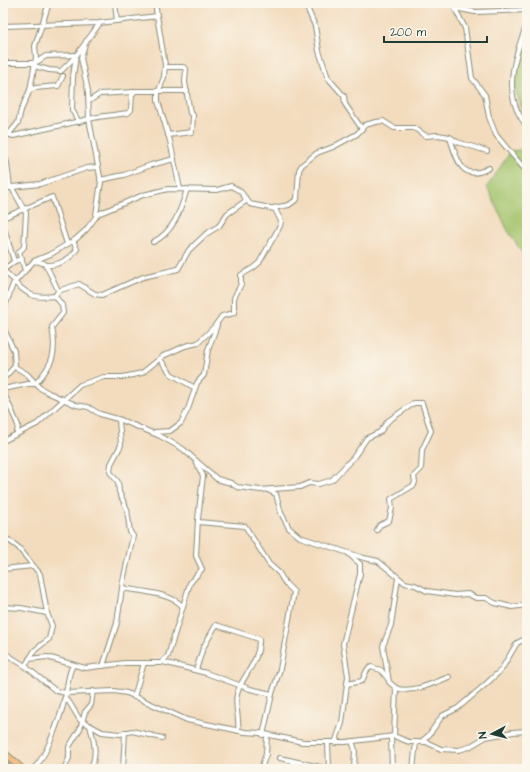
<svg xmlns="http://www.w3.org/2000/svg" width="530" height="772" viewBox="0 0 530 772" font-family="'Architects Daughter',sans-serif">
<rect width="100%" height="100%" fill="#fbf7ec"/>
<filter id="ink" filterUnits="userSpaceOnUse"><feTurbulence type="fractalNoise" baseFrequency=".025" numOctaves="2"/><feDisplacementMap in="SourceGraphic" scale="8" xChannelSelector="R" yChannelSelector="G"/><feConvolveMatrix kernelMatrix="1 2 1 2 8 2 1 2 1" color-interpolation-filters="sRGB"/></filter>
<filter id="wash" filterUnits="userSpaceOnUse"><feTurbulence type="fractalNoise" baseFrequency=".012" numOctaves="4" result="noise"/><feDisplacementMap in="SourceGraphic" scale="16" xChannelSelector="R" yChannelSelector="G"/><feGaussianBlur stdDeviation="0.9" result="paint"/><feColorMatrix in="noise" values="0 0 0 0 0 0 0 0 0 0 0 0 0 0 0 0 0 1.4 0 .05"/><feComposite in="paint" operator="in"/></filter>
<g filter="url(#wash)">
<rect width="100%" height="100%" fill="#f3dcbe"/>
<g fill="#a3c36b" stroke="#618050">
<polygon points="527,36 527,121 513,84"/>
<polygon points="527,149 527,260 508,231 487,187 511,151"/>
</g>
</g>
<g filter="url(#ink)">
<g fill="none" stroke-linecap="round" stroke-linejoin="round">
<defs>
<g id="minor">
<polyline points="115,3 117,21"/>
<polyline points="155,3 165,65 164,77 158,93 158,101 170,141 180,189"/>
<polyline points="305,3 315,26 319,51 328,78 344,96 345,104 362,129"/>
<polyline points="452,3 465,28 472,78 485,95 489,117 496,135 527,172"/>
<polyline points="454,8 475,12 527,10"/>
<path d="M527 24C514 57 501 96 527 126"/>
<polyline points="3,26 99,23 157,16"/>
<polyline points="86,41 81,58 88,91 89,119 101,182 96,215"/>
<polyline points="3,63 35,63 46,56 76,55 73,77 72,110 79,122"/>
<polyline points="34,66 49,70 61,71 75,57 100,23"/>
<polyline points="165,67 183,67 186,69 185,82 190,113 193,115 192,132 168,135"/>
<polyline points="30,90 35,88 58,86 63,76"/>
<polyline points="89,101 100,94 133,92"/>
<polyline points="3,132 13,136 98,117 128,113 131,110 132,95 135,91 187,91"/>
<polyline points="8,135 18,123 21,110 30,90 36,57 35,46 49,3"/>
<path d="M450 138C457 159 461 183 489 168"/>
<polyline points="3,151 7,163 10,188"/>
<polyline points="100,180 124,175 151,165 174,159"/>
<polyline points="3,188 40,184 87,168 98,167"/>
<polyline points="12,188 26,213 24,247 19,252 25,270"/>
<polyline points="273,208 289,205 297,199 299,170 302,165 317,153 333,147 357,134 365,125 376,122 383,121 394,128 414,128 426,136 438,135 450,137 457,142 487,151"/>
<polyline points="3,218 52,197 67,244"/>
<polyline points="3,225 14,261"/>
<path d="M153 242C173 233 181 210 187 189"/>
<path d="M35 261C38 262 42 262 45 264 46 265 58 289 58 291L55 296 62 305 63 313 52 327C57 353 53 364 36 383"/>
<path d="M45 265C58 266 71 259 77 249L73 241"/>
<polyline points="3,270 15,261 22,259"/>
<polyline points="3,270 15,281"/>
<path d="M15 283C31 297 34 298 55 296"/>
<polyline points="58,291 79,284 95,294 102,295 143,277 178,269 189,250 206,234 219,226 227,214 247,200"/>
<polyline points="160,359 171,374 195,388"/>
<polyline points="3,379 15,366"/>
<polyline points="3,389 28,384 37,384"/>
<polyline points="3,391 18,425 17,433"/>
<polyline points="155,432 170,431 181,423 188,409 197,383 204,375 208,350 217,325"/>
<polyline points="3,441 37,424 80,385 104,377 123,377 142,373 163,356 185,346 198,343 214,327 222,316 234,313 234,298 241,284 241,275 253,268 259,263 280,226 281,221 275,209 250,204 240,191 231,186 217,190 168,189 143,195 98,214 86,230 76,239 51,254 34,261 13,284 4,309 4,329 14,351 15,367 27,374 40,388 49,393 76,405 88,407 100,414 121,420 160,436 183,449 217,479 231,483 237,487 260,490 300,487 309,483 319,484 332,480 353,458 367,438 380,432 388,421 414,403 422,403 431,431 422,450 421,469 414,476 415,482 414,485 391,499 392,508 389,521 380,525 377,530"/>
<polyline points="268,490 276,494 281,513 289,528 300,537 364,558 378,561 405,583 415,585 427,591 455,595 468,594 476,598 486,598 495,603 512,607 527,605"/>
<polyline points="198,522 245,526 269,564 279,573 285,583 294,592 280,669 272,694 263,735"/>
<polyline points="3,536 18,547 40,574 47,613 52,626 49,639 35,650 25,666"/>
<polyline points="3,569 33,566"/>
<path d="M122 588C138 591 173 593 183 607"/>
<polyline points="3,607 21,608 47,613"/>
<polyline points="3,652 25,666 56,691 66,693 114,691 127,693 187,720 245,732 260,733 303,742 346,742 394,736 409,742 426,742 441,749 459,750 469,747 486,737 513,732 527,731"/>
<polyline points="29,659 47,657 85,668 125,663 144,663"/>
<polyline points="163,662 206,673 250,689 272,694"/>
<polyline points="103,666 117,623 123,581 133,536 130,532 127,509 119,492 118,482 110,472 111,464 121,445 119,420"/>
<path d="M196 670 203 648 216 625 259 639C260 663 242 675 237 694 234 706 240 718 238 731"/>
<polyline points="347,684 362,681 367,670 371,667 381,670 388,679"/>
<path d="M396 688C411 694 434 683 449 677"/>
<polyline points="134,697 144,663 161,663 168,656 190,583 202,569 196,556 198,519 203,476 196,462"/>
<polyline points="64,699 69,702 80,720 102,732 120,734 132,731 162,738"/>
<polyline points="394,736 396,688 389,682 383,646 391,625 398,578"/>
<polyline points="391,737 392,769"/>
<polyline points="352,741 355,750 354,769"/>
<polyline points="422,741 429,735 442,716 458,708 486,684 501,670 517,643 527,638"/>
<polyline points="328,743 329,769"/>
<polyline points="335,743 342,723 348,676 343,644 360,574 360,564 349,554"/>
<polyline points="280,758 329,769"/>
<polyline points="3,762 11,769"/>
<path d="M33 769C46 759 61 715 65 698 68 686 67 676 73 665"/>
<polyline points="64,769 69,758 69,747 80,729 85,712 91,705 93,691"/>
<path d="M90 769C98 756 94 740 90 726"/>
<polyline points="123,769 125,732"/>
<polyline points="261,769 266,754 267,735"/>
<polyline points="291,769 293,762"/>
<polyline points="413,769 416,742"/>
</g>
<polyline id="highway" points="3,752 22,769"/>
</defs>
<use href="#minor" stroke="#898c79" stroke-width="6"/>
<use href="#highway" stroke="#898c79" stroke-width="8"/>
<use href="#minor" stroke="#fff" stroke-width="4"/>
<use href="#highway" stroke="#f6be87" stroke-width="6"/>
</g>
</g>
<rect width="530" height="772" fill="none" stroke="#fbf7ec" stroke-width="16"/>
<g transform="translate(492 734) rotate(263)" stroke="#fbf7ec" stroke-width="3" paint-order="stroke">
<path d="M0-3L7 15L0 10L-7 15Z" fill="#1f3d34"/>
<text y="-6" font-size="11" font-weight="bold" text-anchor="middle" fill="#1f3d34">N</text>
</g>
<path d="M384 36v6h103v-6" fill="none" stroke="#1f3d34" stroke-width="2"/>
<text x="390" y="36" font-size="12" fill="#1f3d34" stroke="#fbf7ec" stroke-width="3" paint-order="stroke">200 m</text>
</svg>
